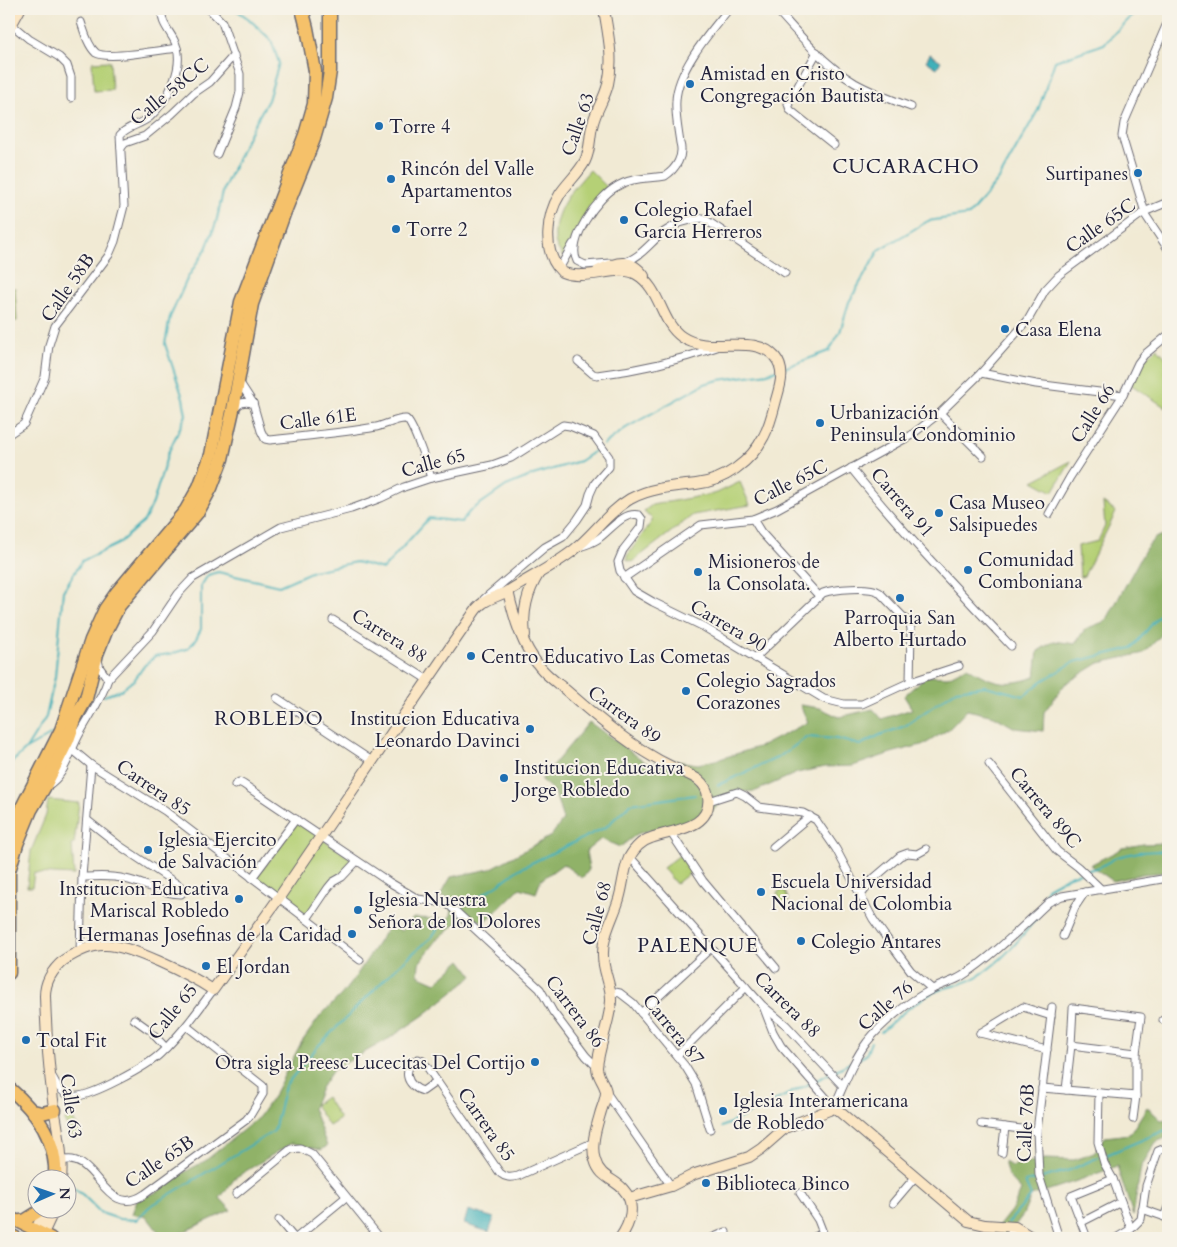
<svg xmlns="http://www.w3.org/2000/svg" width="1177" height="1247" viewBox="0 0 1177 1247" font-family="Cardo,serif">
<rect width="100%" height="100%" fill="#f7f3e8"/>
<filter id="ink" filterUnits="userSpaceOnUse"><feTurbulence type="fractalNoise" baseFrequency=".02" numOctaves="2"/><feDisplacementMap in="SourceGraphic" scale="10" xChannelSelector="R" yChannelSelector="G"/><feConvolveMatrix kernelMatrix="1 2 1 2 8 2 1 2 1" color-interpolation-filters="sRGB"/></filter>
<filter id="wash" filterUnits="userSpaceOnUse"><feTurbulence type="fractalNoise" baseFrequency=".0096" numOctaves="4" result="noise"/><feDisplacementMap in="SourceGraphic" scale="20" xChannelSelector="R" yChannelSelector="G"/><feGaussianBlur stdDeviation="1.12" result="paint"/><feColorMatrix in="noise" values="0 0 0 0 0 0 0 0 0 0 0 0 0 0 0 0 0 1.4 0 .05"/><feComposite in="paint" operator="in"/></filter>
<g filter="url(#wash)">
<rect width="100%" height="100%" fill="#f1ead4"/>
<g fill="#b5d076" stroke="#6c7958">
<polygon points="110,61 112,90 94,91 92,62"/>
<path d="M590 170 607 187 588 208 563 257C560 252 555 245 555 239 553 210 572 190 590 170Z"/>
<polygon points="9,288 15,288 17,321 9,322"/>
<polygon points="1157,348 1168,360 1168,409 1130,384 1140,363"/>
<polygon points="1071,461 1053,492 1033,481"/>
<polygon points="740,482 750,505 693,515 632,562 627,560 627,556 652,521 652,518 647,515 644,511 652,505 717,493"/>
<polygon points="1103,503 1116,512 1084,576 1080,577 1078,546 1098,541 1105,526"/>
<polygon points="48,800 79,803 74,844 72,845 74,875 34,873 32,887 27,887 31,851 46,815"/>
<polygon points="297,822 352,859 345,870 334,878 307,915 256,878"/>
<polygon points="680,855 692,871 676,884 663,868"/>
<polygon points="784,889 789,901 782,904 777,893"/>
<polygon points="326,1097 340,1119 329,1126 315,1105"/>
<polygon points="71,1116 82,1134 75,1139 64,1121"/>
</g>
<g fill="#90b267" stroke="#596a51">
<path d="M1168 533V628L1144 653 1099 663 1065 684 1044 712 1043 731 1015 728 994 716 967 710 949 729 925 744 891 753 853 766 825 767 797 773 756 791 730 793 697 827 667 825 637 834 620 847 601 839 586 851 589 870 582 878 563 864 541 880 536 893 520 888 485 922 471 918 458 922 438 939 419 963 418 975 436 983 461 960 473 976 424 1015 390 1038 333 1070 321 1088 313 1108 327 1146 321 1150 292 1143 236 1177 220 1198 231 1210 170 1238H163L147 1217 132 1214 137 1200 157 1192 179 1175 205 1161 259 1117 274 1095 301 1043 321 1015 342 994 356 976 391 923 401 931 413 918 448 919 451 915 453 899 440 896 451 877 490 869 551 836 563 820 555 792 541 780 589 722 648 764 675 761 698 764 720 759 764 745 808 722 800 705 820 708 839 717 873 709 882 719 912 709 904 696 926 676 948 677 967 667C992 683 1006 687 1035 677L1038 651 1054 641 1075 644 1085 629 1106 621 1146 548 1155 538Z"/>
<polygon points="1164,843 1168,844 1168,872 1142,874 1113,881 1090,865 1123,848 1143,844"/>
<polygon points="1147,1107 1161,1120 1168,1119 1168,1137 1156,1142 1141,1167 1133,1215 1117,1166 1080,1180 1031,1196 1023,1215 1005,1238 989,1238 1013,1208 1021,1190 1008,1176 1004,1161 1011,1166 1045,1159 1074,1160 1094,1153 1105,1137 1130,1134"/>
</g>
<g fill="#40b0b9" stroke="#31697a">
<polygon points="930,54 941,61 937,68 926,61"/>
<polygon points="468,1210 494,1218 489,1232 464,1224"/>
</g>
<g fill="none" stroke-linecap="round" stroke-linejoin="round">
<g stroke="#40b0b9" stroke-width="2">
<polyline points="784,368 829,351 840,332 849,302 879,250 928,221 969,215 999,179 1038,110 1055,61 1104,44 1138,9"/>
<polyline points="603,445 626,428 704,384 719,380 768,373 777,370"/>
<polyline points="104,696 121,690 135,679 144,666 155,656 170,654 187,649 195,641 201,629 201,586 208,575 218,572 279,586 313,571 356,562 383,569 429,518 461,522 470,511 506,486 533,475 580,461 599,448"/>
<polyline points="26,749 52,734"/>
<polyline points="9,765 26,749 46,717 55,677 63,591 82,561 118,544 144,521 153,503 168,453 186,415 183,398 165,344 170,317 188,277 206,249 216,223 224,188 250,132 268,100 279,63 271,40 249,19 235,9"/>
<polyline points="718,785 779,757 807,737 837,739 860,745 880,735 905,726 956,690 985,686 1024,696 1042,681 1074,662 1132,648 1168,605"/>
<polyline points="1085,871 1100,867 1117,857 1139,852 1160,851 1168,853"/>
<polyline points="474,900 499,884 519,869 606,827 630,804 695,795"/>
<polyline points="1043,903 1047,888 1069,876 1080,873"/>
<path d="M881 1032C896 1018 915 1001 934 992 948 986 964 985 977 977 1002 961 1020 940 1037 917"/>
<polyline points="858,1059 866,1055 871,1042"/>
<polyline points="834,1071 852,1062"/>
<polyline points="722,1127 829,1074"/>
<polyline points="1104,1156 1168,1129"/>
<polyline points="1042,1178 1070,1170 1099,1157"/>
<polyline points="68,1184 83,1195 101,1213 119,1219 137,1220 149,1207 274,1131 285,1086 319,1045 398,966 432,937 438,928 449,921"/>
<polyline points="1008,1223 1031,1196 1025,1182 1038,1179"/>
<polyline points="996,1238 1002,1231"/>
</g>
</g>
</g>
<g filter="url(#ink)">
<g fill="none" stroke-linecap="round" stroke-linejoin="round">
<defs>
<g id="street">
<polyline points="209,9 222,22 240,74 240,92 236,108 217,154"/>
<path d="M776 9C798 34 826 66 855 83 873 93 892 100 911 107"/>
<polyline points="1168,21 1124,123 1122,136 1146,216 1168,249"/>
<path d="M81 22C84 31 88 46 96 53 107 60 162 50 177 48"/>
<polyline points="11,24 29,39 59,57 67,65 71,77 71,98"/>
<polyline points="817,52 788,104 790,110 834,145"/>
<polyline points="121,148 125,143 145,136 172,114 194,93 210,82 234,55"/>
<path d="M623 262C640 259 650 242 664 232 675 224 689 219 703 218L785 273"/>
<path d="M610 263 585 265 577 261C566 241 598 197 616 187 631 177 648 179 665 176 676 169 684 156 680 143 678 129 675 114 676 101 677 70 710 32 729 9"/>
<polyline points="559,269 573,244"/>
<path d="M578 361 593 374 597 375C639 370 677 361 717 347"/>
<polyline points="981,373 1036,384 1123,395"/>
<path d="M238 380 253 403 261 431 265 439 270 440C305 436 341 433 376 427 385 425 398 418 406 419 413 423 428 468 431 478"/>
<path d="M234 409C241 402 244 401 253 403"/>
<polyline points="940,413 983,456"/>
<path d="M9 434 24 424 45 377 49 345 55 326 109 255 115 241 124 206 120 135C127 126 141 125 150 117 168 100 187 65 174 40 169 30 159 21 163 9"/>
<path d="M851 468C901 530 956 588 1011 646"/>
<polyline points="1049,514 1070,477 1123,395 1138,363 1144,355 1168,335"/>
<polyline points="753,519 761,532 819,596"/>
<path d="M579 547C586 545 592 543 598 539 610 531 623 511 639 515L642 519 641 527 623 550 618 562 620 571 634 591 653 602 702 626 824 699 844 704H862L910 682 959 666"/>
<polyline points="624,578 701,525 753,519 777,509 910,436 940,413 981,373 1028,320 1045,290 1059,275 1144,212 1168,202"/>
<polyline points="333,620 428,680"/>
<path d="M755 658 823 593C834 589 869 586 879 592L910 624 911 629 910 682"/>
<polyline points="108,679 153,631 178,594 193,578 281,527 351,509 381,498 404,487 431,478 492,465 511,458 563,425 570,426 594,436 609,457 609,467 595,483 590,494 587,505 577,520 563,537 545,547 484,599"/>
<polyline points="277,698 372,761"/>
<polyline points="73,750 91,765 165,811 360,960"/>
<polyline points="989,764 1057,851 1078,867 1102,890"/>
<polyline points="235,785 239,782 243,784 389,882 418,899 445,903 450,906 540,989 553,1012 586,1056 597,1067"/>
<path d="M47 786C64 776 68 758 76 741 86 720 101 702 108 679L100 668 98 660"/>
<polyline points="708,797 712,800 737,792 745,796 759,807 803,813 816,820 836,849 873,919 885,936 911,971 932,989"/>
<polyline points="671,833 703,881 776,968"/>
<polyline points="773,847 810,816"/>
<polyline points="630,857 763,1006 786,1025 842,1085"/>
<path d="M82 877C97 877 111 875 125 879 144 883 162 894 181 894L184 891 180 886 120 846 87 820"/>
<polyline points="252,878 296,819"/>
<polyline points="861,895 873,879 900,856 908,853 917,854 926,849"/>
<polyline points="307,919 328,888 333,882 342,877 357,861"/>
<polyline points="1063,936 1075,907 1085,892"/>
<polyline points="80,952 82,877 91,765"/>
<polyline points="610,991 620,993 633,1003 685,1066 696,1084 710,1129"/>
<path d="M763 1006 773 1032 781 1046 834 1107C844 1085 852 1062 867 1042 882 1023 909 1001 931 990 941 984 953 982 962 976 991 958 1024 925 1049 902L1062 896 1168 878"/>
<polyline points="1052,1007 1037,1131 1039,1175 1059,1238"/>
<polyline points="641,1013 711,948"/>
<polyline points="134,1019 148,1029"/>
<polyline points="1163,1020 1168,1018"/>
<polyline points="980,1033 1023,1007 1051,1016"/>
<polyline points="980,1033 1047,1050"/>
<polyline points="154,1035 166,1048"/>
<polyline points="1071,1045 1136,1053"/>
<polyline points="677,1056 746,987"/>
<path d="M53 1078C56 1085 64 1095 72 1096 89 1099 149 1065 161 1053 181 1034 197 1012 213 990"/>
<path d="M437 1081 423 1091C406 1086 401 1068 418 1059L423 1061 500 1173C506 1178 510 1178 518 1176L594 1142"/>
<polyline points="1042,1088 1136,1096"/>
<polyline points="1066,1090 1071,1045 1073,1008 1141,1017 1136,1053 1136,1096 1133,1119"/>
<polyline points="606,1092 671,1186"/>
<polyline points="1099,1093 1098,1142 1104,1163 1113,1179 1131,1229"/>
<polyline points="981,1124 1037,1131"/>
<polyline points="1002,1153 1005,1127"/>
<path d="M62 1161C97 1150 104 1222 145 1194L246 1120 251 1114 263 1094V1086L189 1028 185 1027"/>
<polyline points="800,1193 818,1220 825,1238"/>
<polyline points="236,1194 291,1149 300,1148 312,1154 380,1238"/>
<polyline points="893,1203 916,1176"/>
<polyline points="1142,1209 1168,1218"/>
<polyline points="1164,1217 1168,1207"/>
<polyline points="279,1220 294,1238"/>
<polyline points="1082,1222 1121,1202"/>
<polyline points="296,1238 346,1197"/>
<polyline points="368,1238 375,1233"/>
<polyline points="712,1238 726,1232"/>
<polyline points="812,1238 823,1233"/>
<polyline points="854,1238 856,1236"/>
<polyline points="1008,1238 1015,1227"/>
<polyline points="1087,1238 1071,1196 1113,1179"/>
<polyline points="1116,1238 1131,1229 1141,1219 1146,1186 1158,1151 1168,1147"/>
<polyline points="1167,1238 1168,1235"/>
</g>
<g id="secondary">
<polyline points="9,29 20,9"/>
<path d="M598 271C617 261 631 258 644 276"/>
<path d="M508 591C514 618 522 646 540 667 548 677 559 684 568 692 600 720 634 749 672 767 687 775 705 777 708 796 713 829 672 830 651 838 641 841 634 849 629 858 623 872 623 888 618 902 612 920 602 937 603 956 603 972 612 986 611 1001 610 1020 599 1046 597 1067 597 1077 605 1083 606 1092 606 1098 603 1105 601 1111 597 1125 590 1145 595 1160 600 1178 613 1178 623 1189 637 1204 630 1224 620 1238"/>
<path d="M525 635C522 612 527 592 539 573"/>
<path d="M61 1180C64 1150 55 1121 52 1092 48 1060 46 1028 45 996 45 981 52 970 64 960 75 953 90 945 103 945 127 943 192 976 213 990L278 899 471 617C474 612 478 606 483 603 491 597 502 595 510 590 531 577 555 565 574 550 594 534 608 512 630 499 649 488 674 486 696 484 724 481 751 462 764 436 770 425 773 412 776 400 780 386 786 370 775 357 753 332 710 356 682 337 660 322 661 288 636 274 618 264 584 282 562 272 542 253 546 216 560 194 568 182 579 173 585 161 591 149 589 136 593 123 596 110 605 98 608 84 614 59 608 34 604 9"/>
<polyline points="629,1198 671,1186 695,1174 749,1157 761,1149 785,1128 829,1110 834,1107 968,1221 985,1225 1015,1227 1033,1238"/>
<polyline points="32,1238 45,1210"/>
<polyline points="41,1238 54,1210"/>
</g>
<g id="primary">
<polyline points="9,1217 51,1238"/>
<polyline points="16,1221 25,1220 41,1210"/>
<polyline points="9,1234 17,1238"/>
</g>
<g id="highway">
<polyline points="9,833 61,730 91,640 105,609 117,592 186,510 199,487 211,455 241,302 305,135 314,104 315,71 307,28 302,9"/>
<polyline points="9,973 9,871 17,844 31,810 44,788 68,740 76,717 86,699 97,654 107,629 119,606 198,512 211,488 222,459 233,410 252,304 284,214 314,139 326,98 330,71 330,9"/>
<path d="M9 1088C37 1112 58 1141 55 1180"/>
<polyline points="33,1111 42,1113 55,1110"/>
</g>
</defs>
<use href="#street" stroke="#6a6871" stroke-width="9"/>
<use href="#secondary" stroke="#6a6871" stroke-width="12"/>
<use href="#primary" stroke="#6a6871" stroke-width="14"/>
<use href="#highway" stroke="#6a6871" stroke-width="15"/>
<use href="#street" stroke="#fff" stroke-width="7"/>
<use href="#secondary" stroke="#fbe6c4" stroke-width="10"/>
<use href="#primary" stroke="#f5c16b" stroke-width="11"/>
<use href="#highway" stroke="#f5c16b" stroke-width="12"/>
</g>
</g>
<g fill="#1f6fb2" stroke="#f7f3e8" stroke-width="2">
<circle cx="690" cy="84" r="5"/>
<circle cx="379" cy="126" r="5"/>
<circle cx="1138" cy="173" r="5"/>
<circle cx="391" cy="179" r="5"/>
<circle cx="624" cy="220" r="5"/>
<circle cx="396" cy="229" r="5"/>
<circle cx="1005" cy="329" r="5"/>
<circle cx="820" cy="423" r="5"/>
<circle cx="939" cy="513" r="5"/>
<circle cx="968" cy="570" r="5"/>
<circle cx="698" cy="572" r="5"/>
<circle cx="900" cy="598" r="5"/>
<circle cx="471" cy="656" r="5"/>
<circle cx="686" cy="691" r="5"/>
<circle cx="530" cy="729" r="5"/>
<circle cx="504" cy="778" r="5"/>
<circle cx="148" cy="850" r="5"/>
<circle cx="761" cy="892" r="5"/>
<circle cx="239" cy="899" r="5"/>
<circle cx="358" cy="910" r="5"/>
<circle cx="352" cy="934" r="5"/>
<circle cx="801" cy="941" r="5"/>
<circle cx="206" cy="966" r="5"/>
<circle cx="26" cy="1040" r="5"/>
<circle cx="535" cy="1062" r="5"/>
<circle cx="723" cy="1111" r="5"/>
<circle cx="706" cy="1183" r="5"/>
</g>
<g text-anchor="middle" stroke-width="4" stroke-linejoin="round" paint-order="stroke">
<g font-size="19" fill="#22223b" stroke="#f7f3e8" text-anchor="start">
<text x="700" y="80">Amistad en Cristo<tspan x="700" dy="22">Congregación Bautista</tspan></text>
<text x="389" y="133">Torre 4</text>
<text x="401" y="175">Rincón del Valle<tspan x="401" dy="22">Apartamentos</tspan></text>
<text x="1128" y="180" text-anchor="end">Surtipanes</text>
<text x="634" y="216">Colegio Rafael<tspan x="634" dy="22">Garcia Herreros</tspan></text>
<text x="406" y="236">Torre 2</text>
<text x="1015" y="336">Casa Elena</text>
<text x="830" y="419">Urbanización<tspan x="830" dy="22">Peninsula Condominio</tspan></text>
<text x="949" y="509">Casa Museo<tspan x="949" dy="22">Salsipuedes</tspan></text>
<text x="978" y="566">Comunidad<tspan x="978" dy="22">Comboniana</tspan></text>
<text x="708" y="568">Misioneros de<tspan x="708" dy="22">la Consolata.</tspan></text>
<text x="900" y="624" text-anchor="middle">Parroquia San<tspan x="900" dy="22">Alberto Hurtado</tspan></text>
<text x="481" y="663">Centro Educativo Las Cometas</text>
<text x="696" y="687">Colegio Sagrados<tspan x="696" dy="22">Corazones</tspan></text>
<text x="520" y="725" text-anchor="end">Institucion Educativa<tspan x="520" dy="22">Leonardo Davinci</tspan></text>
<text x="514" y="774">Institucion Educativa<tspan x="514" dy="22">Jorge Robledo</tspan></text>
<text x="158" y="846">Iglesia Ejercito<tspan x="158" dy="22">de Salvación</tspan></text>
<text x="771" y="888">Escuela Universidad<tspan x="771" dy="22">Nacional de Colombia</tspan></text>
<text x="229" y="895" text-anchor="end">Institucion Educativa<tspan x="229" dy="22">Mariscal Robledo</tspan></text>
<text x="368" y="906">Iglesia Nuestra<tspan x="368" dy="22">Señora de los Dolores</tspan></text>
<text x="342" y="941" text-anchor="end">Hermanas Josefinas de la Caridad</text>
<text x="811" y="948">Colegio Antares</text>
<text x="216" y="973">El Jordan</text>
<text x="36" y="1047">Total Fit</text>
<text x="525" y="1069" text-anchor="end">Otra sigla Preesc Lucecitas Del Cortijo</text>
<text x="733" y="1107">Iglesia Interamericana<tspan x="733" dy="22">de Robledo</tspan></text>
<text x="716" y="1190">Biblioteca Binco</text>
</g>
<g font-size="19" fill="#22223b" stroke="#f7f3e8">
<text transform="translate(169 91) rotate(-39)" y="7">Calle 58CC</text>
<text transform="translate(577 124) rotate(-71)" y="7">Calle 63</text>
<text transform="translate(1100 225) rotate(-35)" y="7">Calle 65C</text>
<text transform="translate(67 287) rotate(-55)" y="7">Calle 58B</text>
<text transform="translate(1092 413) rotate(-58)" y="7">Calle 66</text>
<text transform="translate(318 418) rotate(-7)" y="7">Calle 61E</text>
<text transform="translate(433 462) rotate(-15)" y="7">Calle 65</text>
<text transform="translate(790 482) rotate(-27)" y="7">Calle 65C</text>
<text transform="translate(903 502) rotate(49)" y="7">Carrera 91</text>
<text transform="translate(729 625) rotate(30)" y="7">Carrera 90</text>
<text transform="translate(390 635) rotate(32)" y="7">Carrera 88</text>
<text transform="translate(625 714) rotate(36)" y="7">Carrera 89</text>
<text transform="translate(154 787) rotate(34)" y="7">Carrera 85</text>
<text transform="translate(1046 807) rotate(50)" y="7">Carrera 89C</text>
<text transform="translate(596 913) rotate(-75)" y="7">Calle 68</text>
<text transform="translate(788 1004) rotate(45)" y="7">Carrera 88</text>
<text transform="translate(885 1005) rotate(-41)" y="7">Calle 76</text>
<text transform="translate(172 1011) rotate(-51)" y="7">Calle 65</text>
<text transform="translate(576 1011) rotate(53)" y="7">Carrera 86</text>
<text transform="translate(674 1029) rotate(51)" y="7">Carrera 87</text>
<text transform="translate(72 1106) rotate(82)" y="7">Calle 63</text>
<text transform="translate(1025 1123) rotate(-87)" y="7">Calle 76B</text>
<text transform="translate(487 1124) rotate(55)" y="7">Carrera 85</text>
<text transform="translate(159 1161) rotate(-34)" y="7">Calle 65B</text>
</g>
<g font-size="20" letter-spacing="1" fill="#22223b" stroke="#f7f3e8">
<text x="906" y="173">CUCARACHO</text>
<text x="269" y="725">ROBLEDO</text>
<text x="698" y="952">PALENQUE</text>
</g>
</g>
<rect width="1177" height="1247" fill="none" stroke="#f7f3e8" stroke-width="30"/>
<g transform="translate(52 1194) rotate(88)"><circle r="24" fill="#f7f3e8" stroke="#a29fa3"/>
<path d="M0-4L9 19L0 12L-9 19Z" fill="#1f6fb2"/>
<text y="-8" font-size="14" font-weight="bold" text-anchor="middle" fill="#22223b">N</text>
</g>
</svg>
